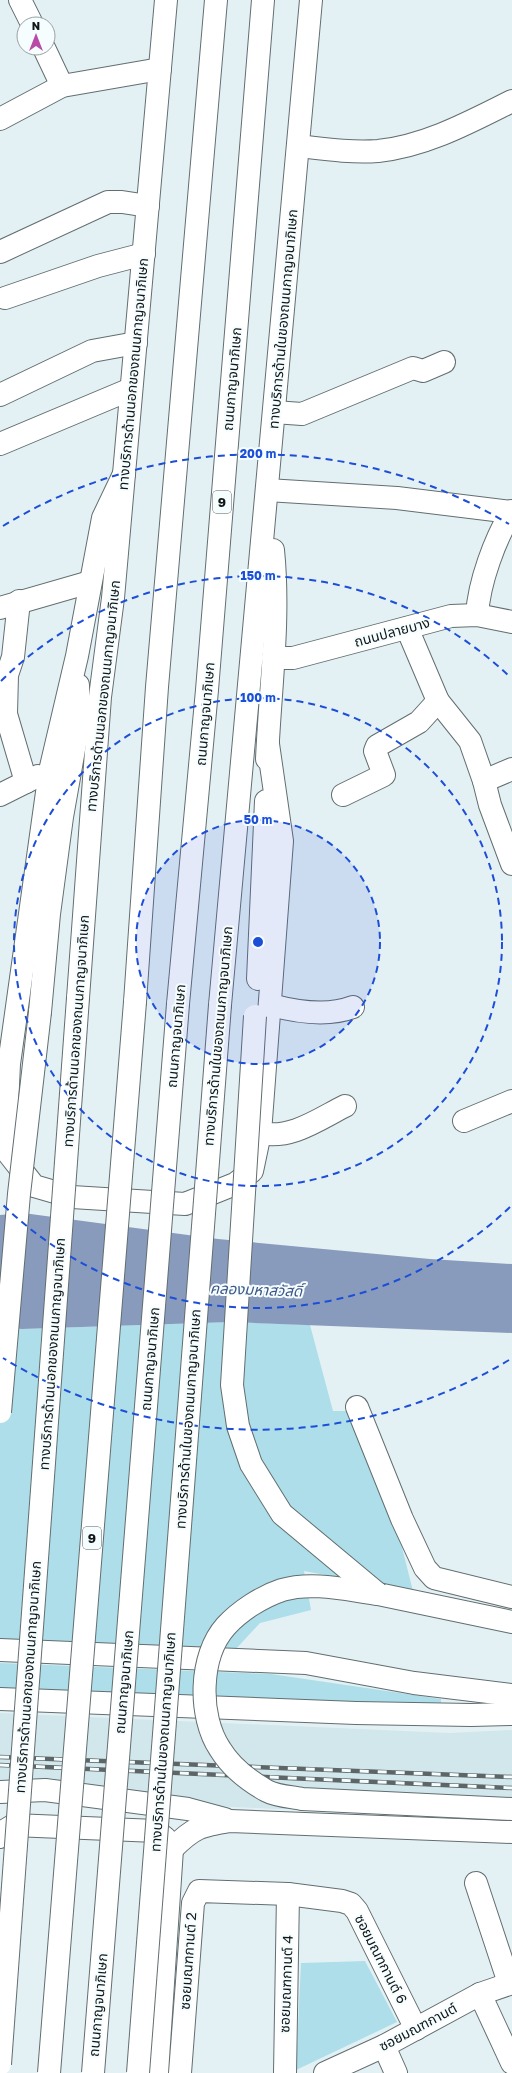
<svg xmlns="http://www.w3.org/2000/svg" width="512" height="2073" viewBox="0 0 512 2073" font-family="'Golos Text','Noto Sans Thai',sans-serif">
<rect width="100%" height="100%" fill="#e4f1f4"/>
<polygon fill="#d1e7ec" points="0,1713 449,1733 512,1730 512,1810 278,1809 0,1797"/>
<g fill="#addee9">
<polygon points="231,1322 310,1325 333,1411 350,1411 398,1532 413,1591 304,1571 311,1610 260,1623 235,1650 0,1641 0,1327 22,1329"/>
<polygon points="0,1663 271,1674 441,1699 441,1710 0,1695"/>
<polygon points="365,1961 397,2022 296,2070 301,1963"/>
</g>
<polygon fill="#899bbc" points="23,1213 218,1239 430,1259 512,1264 512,1333 231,1322 22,1329 0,1327 0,1215"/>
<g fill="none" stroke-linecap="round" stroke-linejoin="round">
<defs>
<g id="minor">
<polyline points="20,0 32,24"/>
<polyline points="44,48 62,86"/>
<polyline points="0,119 62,86 160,69"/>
<path d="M298 146C324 149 351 153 378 151 426 146 470 122 512 101"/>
<polyline points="0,252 108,202 122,202 148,206"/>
<polyline points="5,298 98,266 144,254"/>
<polyline points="0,395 92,351 136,343"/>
<polyline points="274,412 302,414 413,368 423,371 444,362"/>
<polyline points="0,444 131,389"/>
<polyline points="267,490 397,498 511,512"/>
<polyline points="19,601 13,657 7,675 6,714 26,782"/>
<polyline points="0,608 90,582"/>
<path d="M477 615C479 582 495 539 512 511"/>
<polyline points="407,628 438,701 470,741 484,781 490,805 512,864"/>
<polyline points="273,658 293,658 451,616 477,615 512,622"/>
<polyline points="484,781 512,769"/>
<polyline points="0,795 38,776"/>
<polyline points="343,795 384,775 375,751 377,746 419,722 438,701"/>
<path d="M271 1005C297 1012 327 1017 353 1007"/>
<polyline points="464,1121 512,1101"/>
<path d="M260 1133C291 1140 319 1119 345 1106"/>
<polyline points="357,1407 402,1519 425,1568 434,1578 512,1597"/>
<polyline points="0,1699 356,1713 471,1715 512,1714"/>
<polyline points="476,1883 509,1983"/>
<polyline points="480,1994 512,2063"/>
<polyline points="384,2046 396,2073"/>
<polyline points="180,2073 193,1903 199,1891 288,1894 342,1901 351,1904 357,1911 416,2029"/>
<polyline points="285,2073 288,1894"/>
<polyline points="325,2073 384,2046 480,1994 512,1983"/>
</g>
<g id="major">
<polyline points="124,474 103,518 77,656 50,771 9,1064 5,1149 34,1186 72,1197 185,1204 235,1184 252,1171 260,1133 282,841 268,744"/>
<path d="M267 759C270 690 280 619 273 550"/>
<polyline points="258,979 266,801"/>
<polyline points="78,998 100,697 113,598 166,0"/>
<polyline points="220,1005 311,0"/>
<polyline points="40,1012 49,914 62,817 79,721 78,685"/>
<polyline points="378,1594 512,1622"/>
<polyline points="0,1650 306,1663 414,1683 512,1695"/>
<polyline points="0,1792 45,1790 188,1809 225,1819"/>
<polyline points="0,1837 4,1831 14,1825 156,1831 165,1838 172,1849 157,2073"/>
<path d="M172 1849C194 1827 200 1826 230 1821L512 1832"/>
</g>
<g id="highway">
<polyline points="135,1002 157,687 216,0"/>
<polyline points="178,1004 207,690 263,0"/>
</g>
</defs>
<use href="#minor" stroke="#626e70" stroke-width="24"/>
<use href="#major" stroke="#626e70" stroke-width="24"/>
<use href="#highway" stroke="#626e70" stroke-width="24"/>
<use href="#minor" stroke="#fff" stroke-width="22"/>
<use href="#major" stroke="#fff" stroke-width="22"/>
<use href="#highway" stroke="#fff" stroke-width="22"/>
<defs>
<g id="rail">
<polyline points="0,1757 512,1777"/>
<polyline points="0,1765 512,1788"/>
</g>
</defs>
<use href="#rail" stroke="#5d6566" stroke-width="4.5"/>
<use href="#rail" stroke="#f5fdff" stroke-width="3" stroke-dasharray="9" stroke-linecap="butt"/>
<defs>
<g id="major-bridge">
<polyline points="255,1016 232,1385 238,1426 251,1464 282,1514 378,1594"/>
<polyline points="0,1412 19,1194 40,1012"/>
<path d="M378 1594C347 1590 312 1581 282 1590 261 1597 240 1611 226 1626 199 1656 198 1716 220 1749 231 1767 249 1781 267 1791 276 1796 292 1797 302 1799L512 1809"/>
<polyline points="0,2064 78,998"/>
<polyline points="138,2073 220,1005"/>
</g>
<g id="highway-bridge">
<polyline points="49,2073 135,1002"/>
<polyline points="93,2073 178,1004"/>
</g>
</defs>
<use href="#major-bridge" stroke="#626e70" stroke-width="24" stroke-linecap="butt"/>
<use href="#highway-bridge" stroke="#626e70" stroke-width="24" stroke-linecap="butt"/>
<use href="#major-bridge" stroke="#fff" stroke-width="22"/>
<use href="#highway-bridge" stroke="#fff" stroke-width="22"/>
</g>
<circle cx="258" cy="942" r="122" fill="#1d4ed8" fill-opacity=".12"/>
<g fill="none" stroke="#1d4ed8" stroke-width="2" stroke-dasharray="7 5">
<circle cx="258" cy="942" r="122"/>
<circle cx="258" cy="942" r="244"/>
<path d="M510 1207A366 366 0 0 1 1 1203M1 681A366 366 0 0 1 510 677"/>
<path d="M509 1360A488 488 0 0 1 3 1358M3 526A488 488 0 0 1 509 524"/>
</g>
<g text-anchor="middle" stroke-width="4" stroke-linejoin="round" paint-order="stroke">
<g fill="#f5fdff" stroke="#555b5d" stroke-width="1">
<rect x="213" y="491" width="18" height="22" rx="3"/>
<rect x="83" y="1527" width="18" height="22" rx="3"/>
</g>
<g font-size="13" font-weight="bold" fill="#111617">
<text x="222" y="507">9</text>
<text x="92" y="1543">9</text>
</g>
<g font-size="14" fill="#111617" stroke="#f5fdff">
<text transform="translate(283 319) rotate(-85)" y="5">ทางบริการด้านในของถนนกาญจนาภิเษก</text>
<text transform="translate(133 374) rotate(-85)" y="5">ทางบริการด้านนอกของถนนกาญจนาภิเษก</text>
<text transform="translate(232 379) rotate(-85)" y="5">ถนนกาญจนาภิเษก</text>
<text transform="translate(392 632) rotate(-15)" y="5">ถนนปลายบาง</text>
<text transform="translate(103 696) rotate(-84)" y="5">ทางบริการด้านนอกของถนนกาญจนาภิเษก</text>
<text transform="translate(205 714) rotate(-85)" y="5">ถนนกาญจนาภิเษก</text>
<text transform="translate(76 1031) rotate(-86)" y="5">ทางบริการด้านนอกของถนนกาญจนาภิเษก</text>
<text transform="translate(176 1036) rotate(-85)" y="5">ถนนกาญจนาภิเษก</text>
<text transform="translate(218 1036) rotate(-85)" y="5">ทางบริการด้านในของถนนกาญจนาภิเษก</text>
<text transform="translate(52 1354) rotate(-86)" y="5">ทางบริการด้านนอกของถนนกาญจนาภิเษก</text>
<text transform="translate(150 1359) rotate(-85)" y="5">ถนนกาญจนาภิเษก</text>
<text transform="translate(188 1419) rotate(-86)" y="5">ทางบริการด้านในของถนนกาญจนาภิเษก</text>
<text transform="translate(28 1677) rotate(-86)" y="5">ทางบริการด้านนอกของถนนกาญจนาภิเษก</text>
<text transform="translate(124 1682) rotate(-85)" y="5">ถนนกาญจนาภิเษก</text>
<text transform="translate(163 1742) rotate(-86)" y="5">ทางบริการด้านในของถนนกาญจนาภิเษก</text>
<text transform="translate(381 1959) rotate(63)" y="5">ซอยมณฑกานต์ 6</text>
<text transform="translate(188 1961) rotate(-86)" y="5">ซอยมณฑกานต์ 2</text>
<text transform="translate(286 1984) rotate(-88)" y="5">ซอยมณฑกานต์ 4</text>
<text transform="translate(98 2005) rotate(-85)" y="5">ถนนกาญจนาภิเษก</text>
<text transform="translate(418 2027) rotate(-28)" y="5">ซอยมณฑกานต์</text>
</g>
<g font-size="15" font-style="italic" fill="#3e5786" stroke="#f5fdff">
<text transform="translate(256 1290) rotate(2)" y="5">คลองมหาสวัสดิ์</text>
</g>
</g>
<circle cx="258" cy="942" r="6" fill="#1d4ed8" stroke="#f5fdff" stroke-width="2"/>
<g font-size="12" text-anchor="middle" font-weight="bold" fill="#1d4ed8" stroke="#f5fdff" stroke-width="4" stroke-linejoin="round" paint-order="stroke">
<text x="258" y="458">200 m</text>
<text x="258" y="580">150 m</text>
<text x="258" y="702">100 m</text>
<text x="258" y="824">50 m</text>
</g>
<g transform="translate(36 36)"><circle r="19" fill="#f5fdff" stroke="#9aa1a2"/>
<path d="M0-3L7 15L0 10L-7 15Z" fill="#b84aa8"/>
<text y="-6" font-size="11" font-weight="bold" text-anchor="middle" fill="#111617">N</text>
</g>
</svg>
